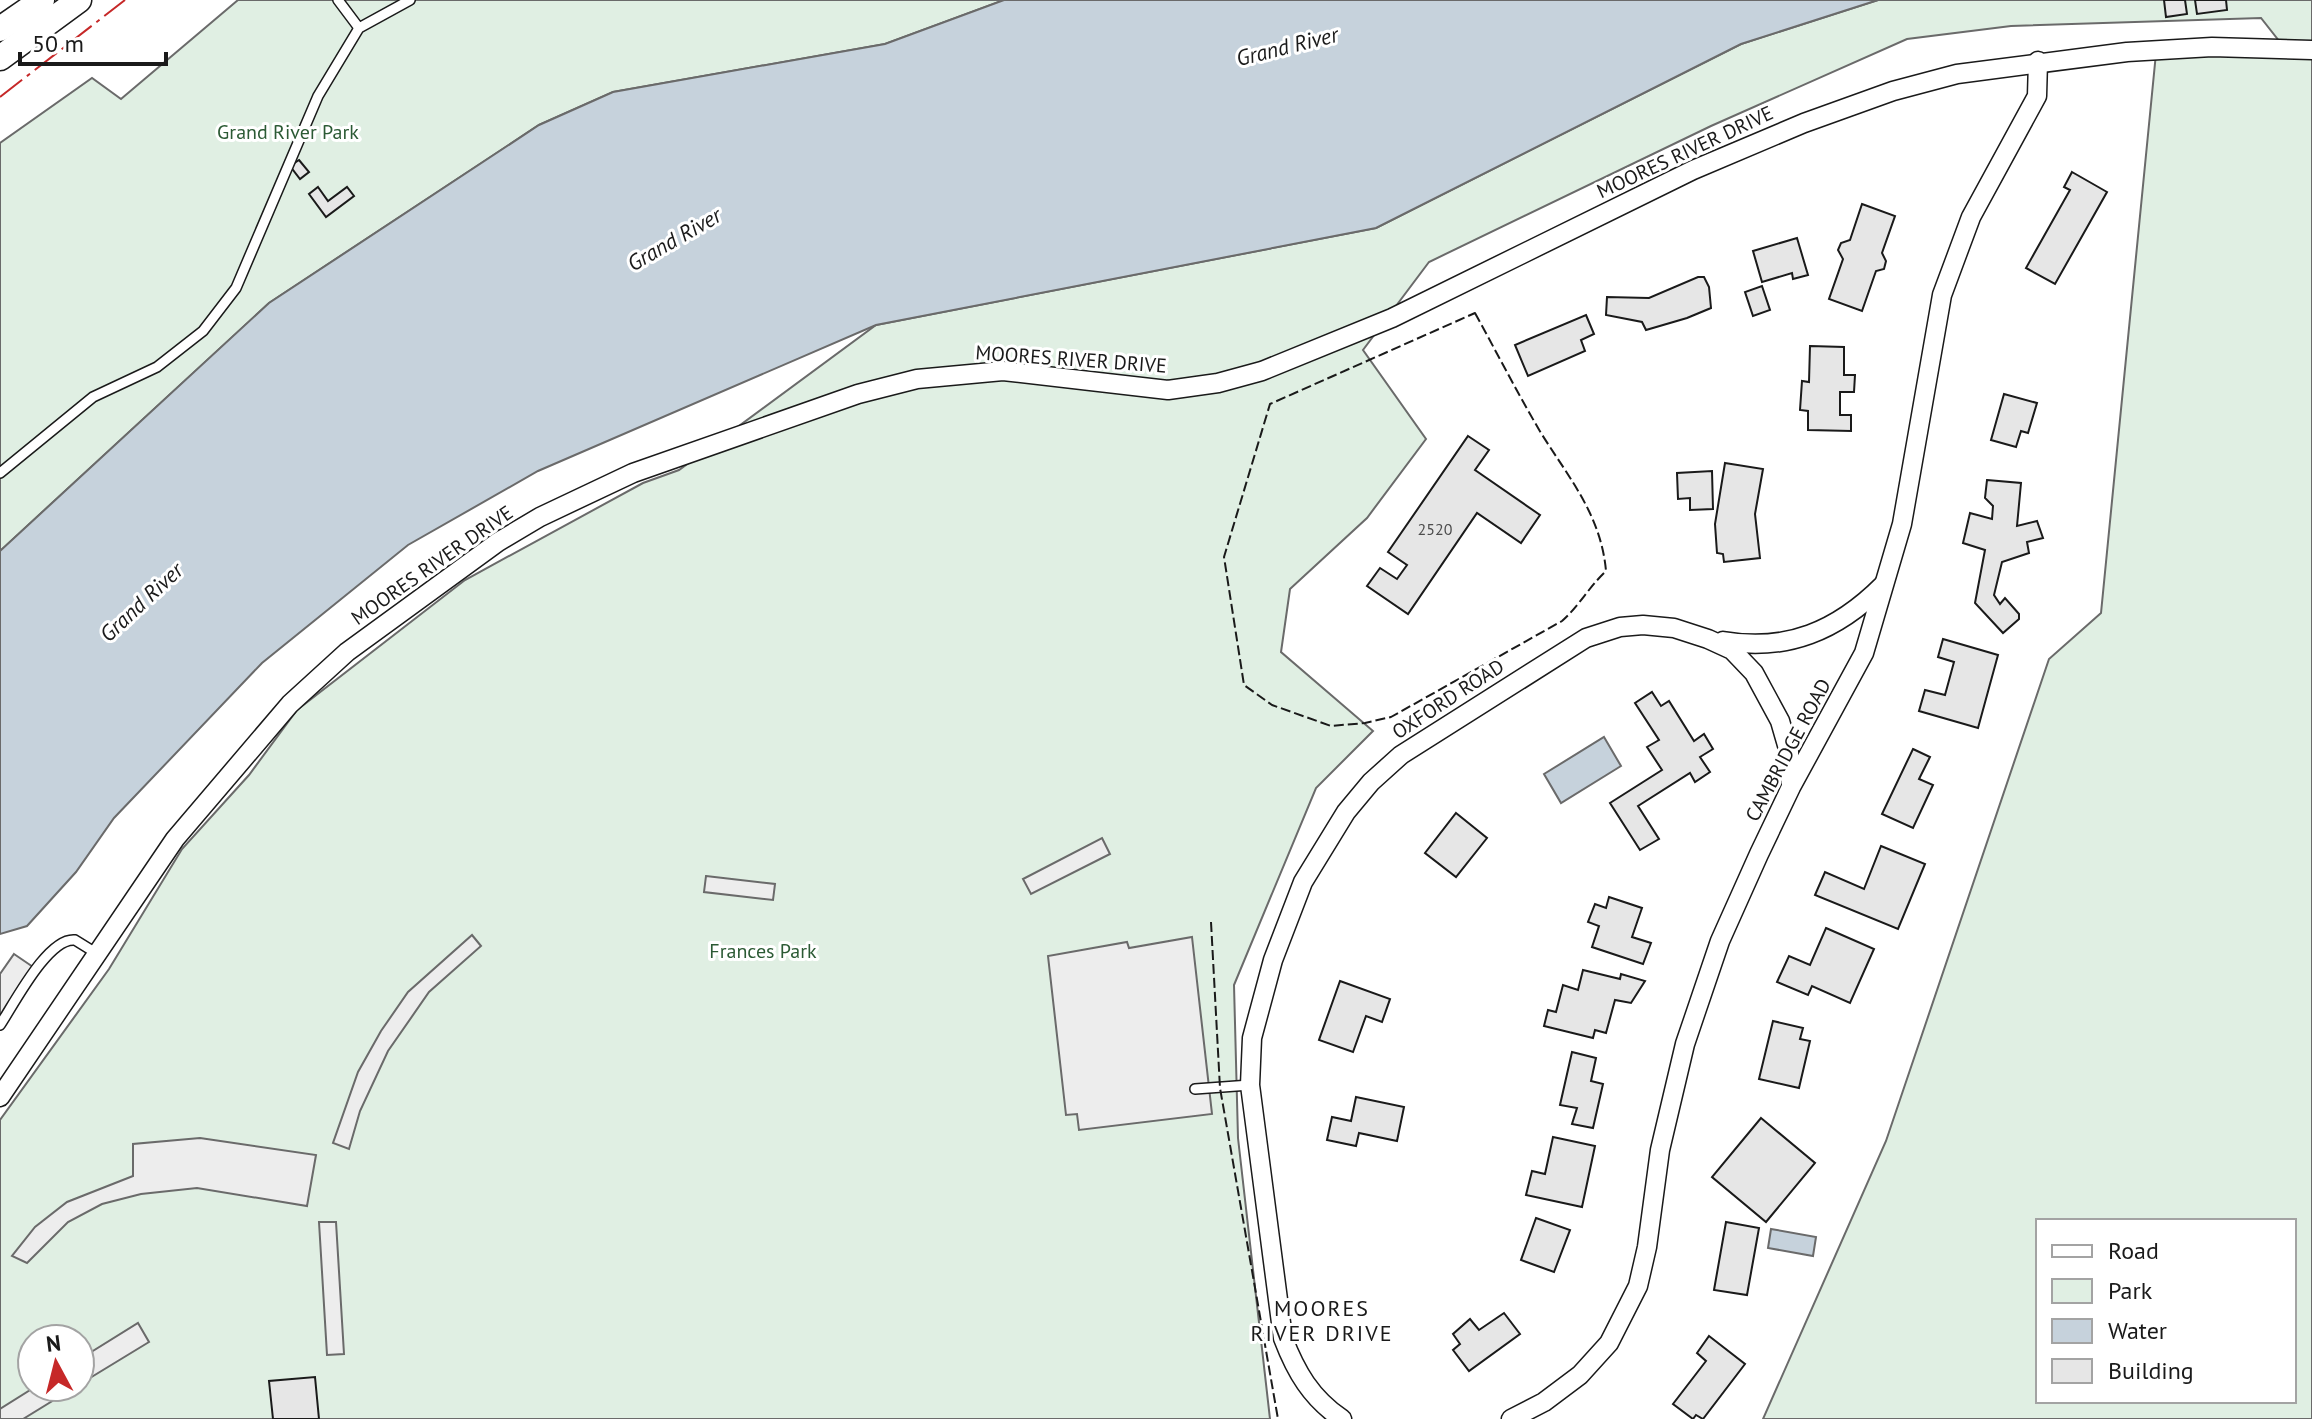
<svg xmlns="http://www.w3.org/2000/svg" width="2312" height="1419" viewBox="0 0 2312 1419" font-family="'PT Sans',sans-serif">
<rect width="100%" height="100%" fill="#fff"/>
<g fill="#e0efe3" stroke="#6a6a6a" stroke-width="2" fill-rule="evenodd">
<polygon points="238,0 1004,0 885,44 613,92 539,125 269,303 0,551 0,143 92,78 121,99"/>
<path d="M1878 0H2312V1419H1763L1886 1141 2049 659 2101 613 2157 43 2283 46 2261 18 2011 26 1907 39 1711 126 1429 262 1363 350 1426 439 1367 518 1290 589 1281 652 1373 731 1316 788 1234 985 1238 1138 1270 1419H0V1120L109 969 182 849 249 775 297 710 465 580 643 483 679 470 876 325 1376 228 1741 44ZM2038 1221H2294V1401H2038ZM32 1339H80V1387H32Z"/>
</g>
<g fill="#ededed" stroke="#6a6a6a" stroke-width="2">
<polygon points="1102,838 1110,854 1031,894 1023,879"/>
<polygon points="706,876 775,884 773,900 704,892"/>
<polygon points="472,935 481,946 429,992 388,1051 360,1111 349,1149 333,1143 358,1072 381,1031 408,992"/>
<polygon points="1192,937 1212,1114 1079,1130 1077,1114 1066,1115 1048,956 1127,942 1129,948"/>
<polygon points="14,954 36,969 0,1025 0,974"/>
<polygon points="200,1138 316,1155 307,1206 197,1188 141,1194 102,1204 68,1222 27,1263 12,1256 35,1227 67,1202 133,1176 133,1144"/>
<polygon points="319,1222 336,1222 344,1354 327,1355"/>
<polygon points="138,1323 149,1342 80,1384 80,1359"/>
<polygon points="35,1387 75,1387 23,1419 0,1419 0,1409"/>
</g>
<g fill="#c6d2dc" stroke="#6a6a6a" stroke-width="2">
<polygon points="1004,0 1878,0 1741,44 1376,228 876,325 538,471 408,545 262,663 114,818 76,872 27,926 0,934 0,551 269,303 539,125 613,92 885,44"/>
<polygon points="1604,737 1621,766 1561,803 1544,774"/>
<polygon points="1771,1229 1816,1237 1813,1256 1768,1248"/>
</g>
<g fill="#e6e6e6" stroke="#1a1a1a" stroke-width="2">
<polygon points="2164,0 2185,0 2187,14 2166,17"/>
<polygon points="2195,0 2226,0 2227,10 2197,14"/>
<polygon points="299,160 309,172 300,179 290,166"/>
<polygon points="2072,172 2107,192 2055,284 2026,268 2070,190 2064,187"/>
<polygon points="318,187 328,201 347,187 354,196 326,217 309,194"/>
<polygon points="1862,204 1895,216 1882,253 1886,261 1884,269 1876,271 1862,311 1829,299 1843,259 1838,250 1841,243 1850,240"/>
<polygon points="1797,238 1808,275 1793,279 1792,273 1762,282 1753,251"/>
<polygon points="1698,277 1704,277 1709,287 1711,308 1687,318 1646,330 1642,322 1606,315 1607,297 1649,298"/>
<polygon points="1762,286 1770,310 1753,316 1745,292"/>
<polygon points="1586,315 1594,334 1581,340 1585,351 1528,376 1515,345"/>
<polygon points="1810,346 1844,347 1844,375 1855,375 1854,392 1840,392 1840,415 1851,415 1851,431 1808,430 1808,411 1800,410 1802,381 1809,382"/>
<polygon points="2004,394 2037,403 2028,433 2021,431 2016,447 1991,440"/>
<polygon points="1468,436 1489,450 1475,470 1540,515 1521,543 1477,513 1408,614 1367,586 1380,568 1397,579 1407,565 1388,552"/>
<polygon points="1725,463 1763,469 1755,514 1760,558 1724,562 1723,554 1717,553 1715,524"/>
<polygon points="1712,471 1713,509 1690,510 1690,498 1678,499 1677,473"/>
<polygon points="1987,480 2021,483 2017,526 2037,521 2043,538 2027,542 2029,553 2002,562 1994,595 2000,604 2005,598 2019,614 2019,619 2003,633 1975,603 1985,550 1963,543 1970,513 1992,519 1993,506 1985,498"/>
<polygon points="1943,639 1998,655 1978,728 1919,711 1925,690 1945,695 1954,662 1938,657"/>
<polygon points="1652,692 1661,706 1669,701 1694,741 1704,734 1713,749 1700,757 1710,772 1695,782 1690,773 1638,806 1659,839 1640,850 1610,803 1662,770 1647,747 1659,740 1635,703"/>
<polygon points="1913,749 1930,757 1919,779 1933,785 1913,828 1882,814"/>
<polygon points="1456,813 1487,838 1456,877 1425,853"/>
<polygon points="1881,846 1925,864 1898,929 1815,895 1825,872 1864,889"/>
<polygon points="1609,897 1642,908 1632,937 1651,943 1643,964 1592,947 1599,926 1588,922 1595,904 1606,908"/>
<polygon points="1826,928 1874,949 1850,1003 1812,986 1808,995 1777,982 1789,956 1810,965"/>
<polygon points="1583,970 1620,979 1621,974 1645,981 1631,1003 1615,1000 1606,1033 1595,1030 1593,1038 1544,1026 1548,1010 1556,1012 1563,985 1578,990"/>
<polygon points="1340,981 1390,999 1382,1022 1366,1016 1353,1052 1319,1040"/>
<polygon points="1773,1021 1803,1028 1800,1039 1810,1041 1799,1088 1759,1079"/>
<polygon points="1572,1052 1596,1058 1591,1081 1603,1084 1593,1128 1572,1124 1577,1108 1560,1105"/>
<polygon points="1356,1097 1404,1107 1397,1141 1359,1133 1356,1146 1327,1140 1332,1117 1351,1121"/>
<polygon points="1761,1118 1815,1163 1766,1222 1712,1177"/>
<polygon points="1553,1137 1595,1146 1582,1207 1526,1195 1532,1171 1545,1174"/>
<polygon points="1536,1218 1570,1230 1554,1272 1521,1260"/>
<polygon points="1726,1222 1759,1228 1747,1295 1714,1290"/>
<polygon points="1504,1313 1520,1334 1469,1371 1453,1350 1460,1344 1453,1334 1470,1319 1479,1330"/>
<polygon points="1709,1336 1745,1364 1703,1419 1696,1415 1693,1419 1673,1404 1706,1361 1697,1353"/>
<polygon points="315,1377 319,1419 273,1419 269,1381"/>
</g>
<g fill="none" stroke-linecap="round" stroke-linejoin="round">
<defs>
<g id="lane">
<polyline points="338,0 359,28"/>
<polyline points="0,473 93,397 157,367 203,331 236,288 318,96 359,28 410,0"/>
<path d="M0 1025C14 1004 48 937 75 940L96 953"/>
<polyline points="1195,1089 1250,1085"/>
</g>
<g id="street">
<path d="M1723 641C1787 652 1837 631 1883 585"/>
<polyline points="0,1097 175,839 290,704 347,652 498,542 540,517 633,473 858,394 917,379 1003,371 1168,390 1218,383 1262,371 1392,318 1693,170 1804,123 1893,91 1957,74 2127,52 2212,47 2312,50"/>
<path d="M1342 1419C1311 1398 1296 1372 1283 1338L1250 1085 1252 1038 1273 960 1303 882 1346 812 1371 782 1401 755 1586 638 1620 627 1643 625 1674 628 1708 639 1732 650 1754 673 1780 721 1789 752 1791 785"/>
<polyline points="1511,1419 1544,1402 1580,1375 1609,1343 1638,1286 1647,1247 1660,1150 1685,1044 1720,941 1759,854 1791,787 1864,653 1902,524 1942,295 1971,217 2037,96 2038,61"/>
</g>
<g id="secondary">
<polyline points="0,29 42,0"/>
<polyline points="0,58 79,0"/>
</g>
</defs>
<use href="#lane" stroke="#1a1a1a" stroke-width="12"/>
<use href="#street" stroke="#1a1a1a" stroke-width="21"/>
<use href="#secondary" stroke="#1a1a1a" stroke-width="27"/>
<use href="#lane" stroke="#fff" stroke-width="9"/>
<use href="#street" stroke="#fff" stroke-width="18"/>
<use href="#secondary" stroke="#fff" stroke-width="24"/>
<g stroke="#1a1a1a" stroke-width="2" stroke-dasharray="10 4" stroke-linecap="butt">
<path d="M1475 313C1497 353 1518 394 1541 433 1569 478 1601 515 1606 571 1589 587 1579 606 1562 621L1391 717 1365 723 1331 726 1272 705 1244 685 1224 557 1270 404Z"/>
<polyline points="1211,922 1220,1088 1278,1419"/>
</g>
<polyline stroke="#c62828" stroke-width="2" stroke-dasharray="28 6 4 6" stroke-linecap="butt" points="0,97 125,0"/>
</g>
<g text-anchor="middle" stroke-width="6" stroke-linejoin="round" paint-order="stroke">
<g font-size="16" fill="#4d4d4d">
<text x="1435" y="535">2520</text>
</g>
<g font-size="20" fill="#2b5a34" stroke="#fff">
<text x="288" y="139">Grand River Park</text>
<text x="763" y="958">Frances Park</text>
</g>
<g font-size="20" fill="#1a1a1a" stroke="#fff">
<text transform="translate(1685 152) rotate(-25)" y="7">MOORES RIVER DRIVE</text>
<text transform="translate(1071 359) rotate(4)" y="7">MOORES RIVER DRIVE</text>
<text transform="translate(432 565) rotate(-35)" y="7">MOORES RIVER DRIVE</text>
<text transform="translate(1448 699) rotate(-33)" y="7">OXFORD ROAD</text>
<text transform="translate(1788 750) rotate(-62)" y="7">CAMBRIDGE ROAD</text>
</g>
<g font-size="22" font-style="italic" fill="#1a1a1a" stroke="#fff">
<text transform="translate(1287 46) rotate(-14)" y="8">Grand River</text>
<text transform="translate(674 239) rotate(-30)" y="8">Grand River</text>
<text transform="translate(141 602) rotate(-43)" y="8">Grand River</text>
</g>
<g font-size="22" letter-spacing="2" fill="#1a1a1a" stroke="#fff">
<text x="1322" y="1316">MOORES<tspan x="1322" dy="25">RIVER DRIVE</tspan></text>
</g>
</g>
<rect x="2036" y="1219" width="260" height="184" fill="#ffffff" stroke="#a3a3a3" stroke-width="2"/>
<rect x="2052" y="1245" width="40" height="12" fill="#ffffff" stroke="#a3a3a3" stroke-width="2"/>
<text x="2108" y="1259" font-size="24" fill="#1a1a1a">Road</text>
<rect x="2052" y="1279" width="40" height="24" fill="#e0efe3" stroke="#a3a3a3" stroke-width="2"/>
<text x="2108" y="1299" font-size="24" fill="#1a1a1a">Park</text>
<rect x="2052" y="1319" width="40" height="24" fill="#c6d2dc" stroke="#a3a3a3" stroke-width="2"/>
<text x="2108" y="1339" font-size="24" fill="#1a1a1a">Water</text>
<rect x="2052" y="1359" width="40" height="24" fill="#e6e6e6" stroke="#a3a3a3" stroke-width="2"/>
<text x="2108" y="1379" font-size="24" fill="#1a1a1a">Building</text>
<g transform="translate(56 1363) rotate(353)"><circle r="38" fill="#ffffff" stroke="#a3a3a3" stroke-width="2"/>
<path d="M0-6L14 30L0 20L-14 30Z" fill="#c62828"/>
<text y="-12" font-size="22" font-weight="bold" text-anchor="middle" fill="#1a1a1a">N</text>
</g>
<path d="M20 52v12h146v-12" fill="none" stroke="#1a1a1a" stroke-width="4"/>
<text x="32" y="52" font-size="24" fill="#1a1a1a" stroke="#ffffff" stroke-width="6" paint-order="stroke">50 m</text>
</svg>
